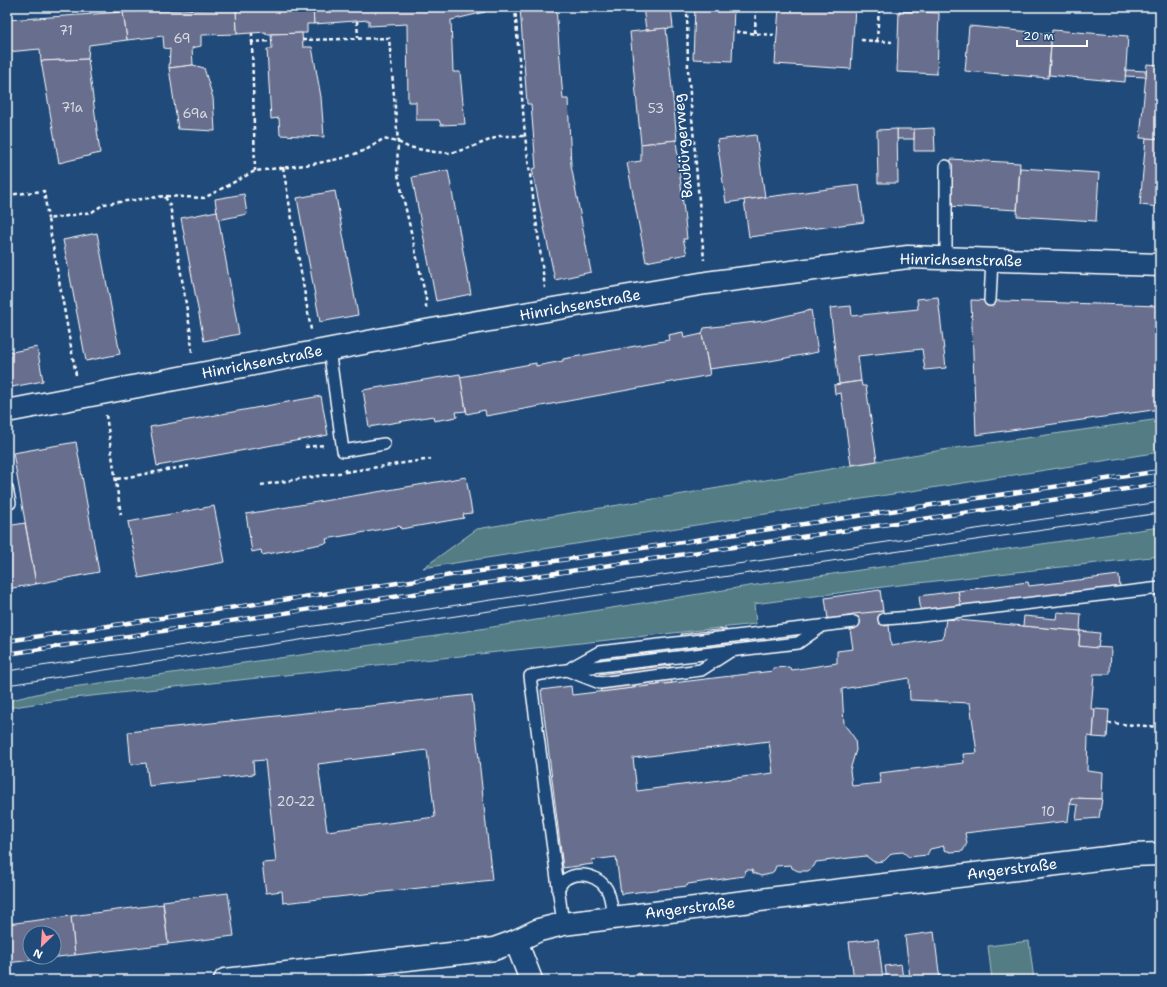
<svg xmlns="http://www.w3.org/2000/svg" width="1167" height="987" viewBox="0 0 1167 987" font-family="'Shantell Sans',sans-serif">
<rect width="100%" height="100%" fill="#1f4a7a"/>
<filter id="ink" filterUnits="userSpaceOnUse"><feTurbulence type="fractalNoise" baseFrequency=".025" numOctaves="2"/><feDisplacementMap in="SourceGraphic" scale="8" xChannelSelector="R" yChannelSelector="G"/><feConvolveMatrix kernelMatrix="1 2 1 2 8 2 1 2 1" color-interpolation-filters="sRGB"/></filter>
<g filter="url(#ink)">
<g fill="#527c84" stroke="#a8bec2">
<polygon points="1160,419 1160,452 423,568 477,529 948,449"/>
<polygon points="1160,527 1160,556 891,586 754,604 756,624 73,698 7,708 7,701 58,689 436,636 749,586"/>
<polygon points="1029,941 1034,980 992,980 988,946"/>
</g>
<g fill="#676e8d" stroke="#fff" fill-rule="evenodd">
<polygon points="251,7 313,7 314,24 307,24 307,33 266,34 266,32 237,34 236,8"/>
<polygon points="313,7 485,7 485,12 451,20 453,72 460,72 465,124 441,125 439,120 416,120 416,102 408,102 407,24 369,26 369,20 314,24"/>
<polygon points="520,7 556,7 563,99 568,99 571,165 591,272 555,280 532,169 536,168 531,104 527,104"/>
<polygon points="643,7 671,7 673,28 646,30"/>
<polygon points="695,7 734,7 732,61 693,59"/>
<polygon points="779,7 855,8 851,69 775,64"/>
<polygon points="236,8 237,34 201,35 201,46 192,48 193,65 169,68 170,49 164,48 163,36 127,40 123,12"/>
<polygon points="899,11 939,13 937,74 897,72"/>
<polygon points="123,12 127,40 89,45 88,59 41,61 40,49 7,52 7,20"/>
<polygon points="969,26 1052,34 1048,78 965,71"/>
<polygon points="666,28 677,140 641,144 630,32"/>
<polygon points="1052,30 1128,36 1125,82 1049,75"/>
<polygon points="302,33 303,47 312,47 321,97 324,137 280,135 279,118 271,119 267,49 272,49 271,34"/>
<polygon points="88,59 100,153 59,163 41,61"/>
<polygon points="1147,64 1160,65 1160,139 1140,138"/>
<polygon points="193,65 204,68 213,98 215,131 178,129 169,68"/>
<polygon points="1126,70 1146,71 1146,77 1125,76"/>
<polygon points="934,128 935,151 914,151 914,129"/>
<rect x="897" y="129" width="17" height="10"/>
<polygon points="897,129 898,183 878,183 877,130"/>
<polygon points="756,135 765,197 726,203 717,140"/>
<polygon points="1146,138 1160,139 1160,207 1140,205"/>
<polygon points="676,140 687,239 683,239 687,254 646,262 627,163 641,161 641,144"/>
<polygon points="951,159 1020,163 1017,210 948,206"/>
<polygon points="1020,168 1099,173 1096,221 1017,216"/>
<polygon points="448,170 471,294 436,301 412,177"/>
<polygon points="859,185 864,222 749,237 744,200"/>
<polygon points="335,191 358,315 320,322 297,198"/>
<polygon points="244,194 247,214 218,220 215,199"/>
<polygon points="217,211 239,334 204,341 181,218"/>
<polygon points="97,233 120,354 86,361 63,240"/>
<polygon points="938,297 946,368 925,370 922,349 858,356 861,381 839,384 830,308 851,306 852,316 918,309 917,299"/>
<polygon points="971,300 1160,306 1160,409 976,435"/>
<polygon points="811,310 818,352 770,361 709,369 702,334 704,328 764,321"/>
<polygon points="683,332 684,338 702,334 710,375 486,416 485,410 467,414 460,377 536,363 536,366 563,361 563,359 669,340 668,335"/>
<polygon points="37,347 43,381 7,388 7,353"/>
<polygon points="460,374 466,411 456,412 457,417 434,421 433,416 369,427 363,390"/>
<polygon points="861,381 862,386 866,386 877,461 851,465 841,393 835,394 834,385"/>
<polygon points="321,396 328,435 157,466 150,427"/>
<polygon points="76,442 99,572 36,584 13,453"/>
<polygon points="466,477 472,513 463,514 464,518 401,529 400,526 326,539 327,543 262,555 261,550 252,552 246,514"/>
<polygon points="214,506 225,562 139,578 128,522"/>
<polygon points="25,523 36,584 7,589 7,526"/>
<polygon points="1119,575 1120,588 961,608 958,591 1028,582 1029,586"/>
<polygon points="880,590 883,611 828,619 825,598"/>
<polygon points="958,591 961,608 921,613 919,596"/>
<path d="M883 611 885 626 889 625 891 646 943 638 946 619 1080 631 1079 646 1111 648 1110 674H1094L1091 709H1095L1093 737 1088 736 1087 771 1103 773 1102 799 1071 798 1068 821 965 833 967 843 963 851 951 852 944 850V846L930 849 927 855 909 857 903 852 892 853 884 861 874 862 866 856 816 862 814 866 808 871H798L792 868 791 865 776 866 774 871 770 874 761 876 753 873 752 870H746L744 876 688 884 687 886 621 894 616 857 592 860 593 864 563 868 541 690 571 686 572 695 773 671V668L789 667 792 670 837 663V651L853 649 850 629H855L853 614ZM909 678 910 700 970 703 977 753 963 754 964 763 879 773 881 783 852 786 850 770 856 750 855 739 844 724 842 689ZM769 741 773 773 637 791 633 758Z"/>
<polygon points="1057,612 1081,614 1080,631 1023,626 1024,616 1056,619"/>
<polygon points="726,629 728,646 683,651 681,634"/>
<polygon points="1080,631 1100,633 1098,648 1079,646"/>
<polygon points="670,665 672,683 601,692 599,674"/>
<path d="M472 695 492 880 283 903 282 891 266 893 262 863 276 862 265 760 253 761 254 774 149 786 146 763 131 765 128 732ZM427 750 435 817 327 831 318 764Z"/>
<polygon points="1095,709 1109,710 1107,738 1093,737"/>
<polygon points="1071,798 1102,799 1099,818 1076,820 1078,805 1070,804"/>
<polygon points="228,893 234,936 168,944 163,901"/>
<polygon points="163,904 168,944 75,955 71,916"/>
<path d="M71 916 75 955 7 963V924ZM30 933H54V957H30Z"/>
<polygon points="934,932 940,980 887,980 885,966 901,964 903,978 910,978 905,936"/>
<polygon points="878,939 883,980 854,980 849,942"/>
<polygon points="640,973 642,980 620,980"/>
</g>
<g fill="none" stroke-linecap="round" stroke-linejoin="round">
<defs>
<g id="lane">
<polyline points="946,166 946,258"/>
<polyline points="990,300 992,260"/>
<polyline points="329,349 343,451 384,444"/>
<polyline points="7,488 10,503"/>
<polyline points="884,619 912,617 1160,588"/>
<polyline points="572,667 599,652 854,622"/>
<polyline points="569,671 600,683 701,670 729,652"/>
<path d="M558 891C564 869 595 871 606 888 611 895 612 909 613 918"/>
<polyline points="563,924 530,676 566,670 798,643 821,627"/>
</g>
<g id="street">
<polyline points="7,411 426,331 547,310 706,283 908,257 1160,265"/>
<polyline points="516,941 531,980"/>
<polyline points="225,980 494,949 516,941 539,930 563,924 1131,855 1160,854"/>
</g>
</defs>
<use href="#lane" stroke="#fff" stroke-width="14"/>
<use href="#street" stroke="#fff" stroke-width="25"/>
<g stroke="#fff" stroke-width="2.5" stroke-dasharray="4 3" stroke-linecap="butt">
<polyline points="515,7 525,136 545,288"/>
<polyline points="687,7 688,70 704,260"/>
<polyline points="357,21 358,38"/>
<polyline points="736,32 774,35"/>
<polyline points="252,33 252,42 271,41"/>
<polyline points="755,33 756,7"/>
<polyline points="302,40 389,38 398,142 397,170 426,298 426,308"/>
<polyline points="861,40 892,42"/>
<polyline points="877,41 879,7"/>
<polyline points="252,42 255,171"/>
<polyline points="283,167 311,330"/>
<polyline points="7,195 44,191 48,219"/>
<polyline points="165,197 170,205 191,335 192,353"/>
<polyline points="76,375 48,219 92,212 104,204 165,196 204,198 255,171 313,164 343,158 366,150 383,139 398,142 408,147 434,152 451,153 469,148 500,136 525,136"/>
<polyline points="106,415 121,515"/>
<polyline points="305,447 325,445"/>
<polyline points="345,472 431,459"/>
<polyline points="117,479 189,466"/>
<polyline points="261,485 345,472 345,467"/>
<polyline points="1108,723 1160,727"/>
</g>
<use href="#lane" stroke="#1f4a7a" stroke-width="11"/>
<use href="#street" stroke="#1f4a7a" stroke-width="22"/>
<g stroke="#fff" stroke-width="1">
<polyline points="7,671 1160,502"/>
<polyline points="7,685 469,614 1160,513"/>
</g>
<defs>
<g id="rail">
<polyline points="7,641 458,574 548,562 1160,471"/>
<polyline points="7,654 1160,484"/>
</g>
</defs>
<use href="#rail" stroke="#fff" stroke-width="4.5"/>
<use href="#rail" stroke="#1f4a7a" stroke-width="3" stroke-dasharray="9" stroke-linecap="butt"/>
</g>
</g>
<g text-anchor="middle" stroke-width="4" stroke-linejoin="round" paint-order="stroke">
<g font-size="13" fill="#d9dbe2">
<text x="66" y="35">71</text>
<text x="182" y="43">69</text>
<text x="72" y="112">71a</text>
<text x="656" y="113">53</text>
<text x="195" y="118">69a</text>
<text x="296" y="806">20-22</text>
<text x="1048" y="816">10</text>
</g>
<g font-size="15" fill="#fff" stroke="#1f4a7a">
<text transform="translate(683 146) rotate(-95)" y="5">Baubürgerweg</text>
<text transform="translate(961 260) rotate(1)" y="5">Hinrichsenstraße</text>
<text transform="translate(580 305) rotate(-10)" y="5">Hinrichsenstraße</text>
<text transform="translate(262 362) rotate(-11)" y="5">Hinrichsenstraße</text>
<text transform="translate(1012 869) rotate(-7)" y="5">Angerstraße</text>
<text transform="translate(690 908) rotate(-7)" y="5">Angerstraße</text>
</g>
</g>
<rect width="1167" height="987" fill="none" stroke="#1f4a7a" stroke-width="24"/>
<rect x="12" y="12" width="1143" height="963" fill="none" stroke="#fff" stroke-width="1.5" filter="url(#ink)"/>
<g transform="translate(42 945) rotate(205)"><circle r="19" fill="#1f4a7a" stroke="#7992af"/>
<path d="M0-3L7 15L0 10L-7 15Z" fill="#ff9aa2"/>
<text y="-6" font-size="11" font-weight="bold" text-anchor="middle" fill="#ffffff">N</text>
</g>
<path d="M1017 40v6h70v-6" fill="none" stroke="#ffffff" stroke-width="2"/>
<text x="1023" y="40" font-size="12" fill="#ffffff" stroke="#1f4a7a" stroke-width="3" paint-order="stroke">20 m</text>
</svg>
